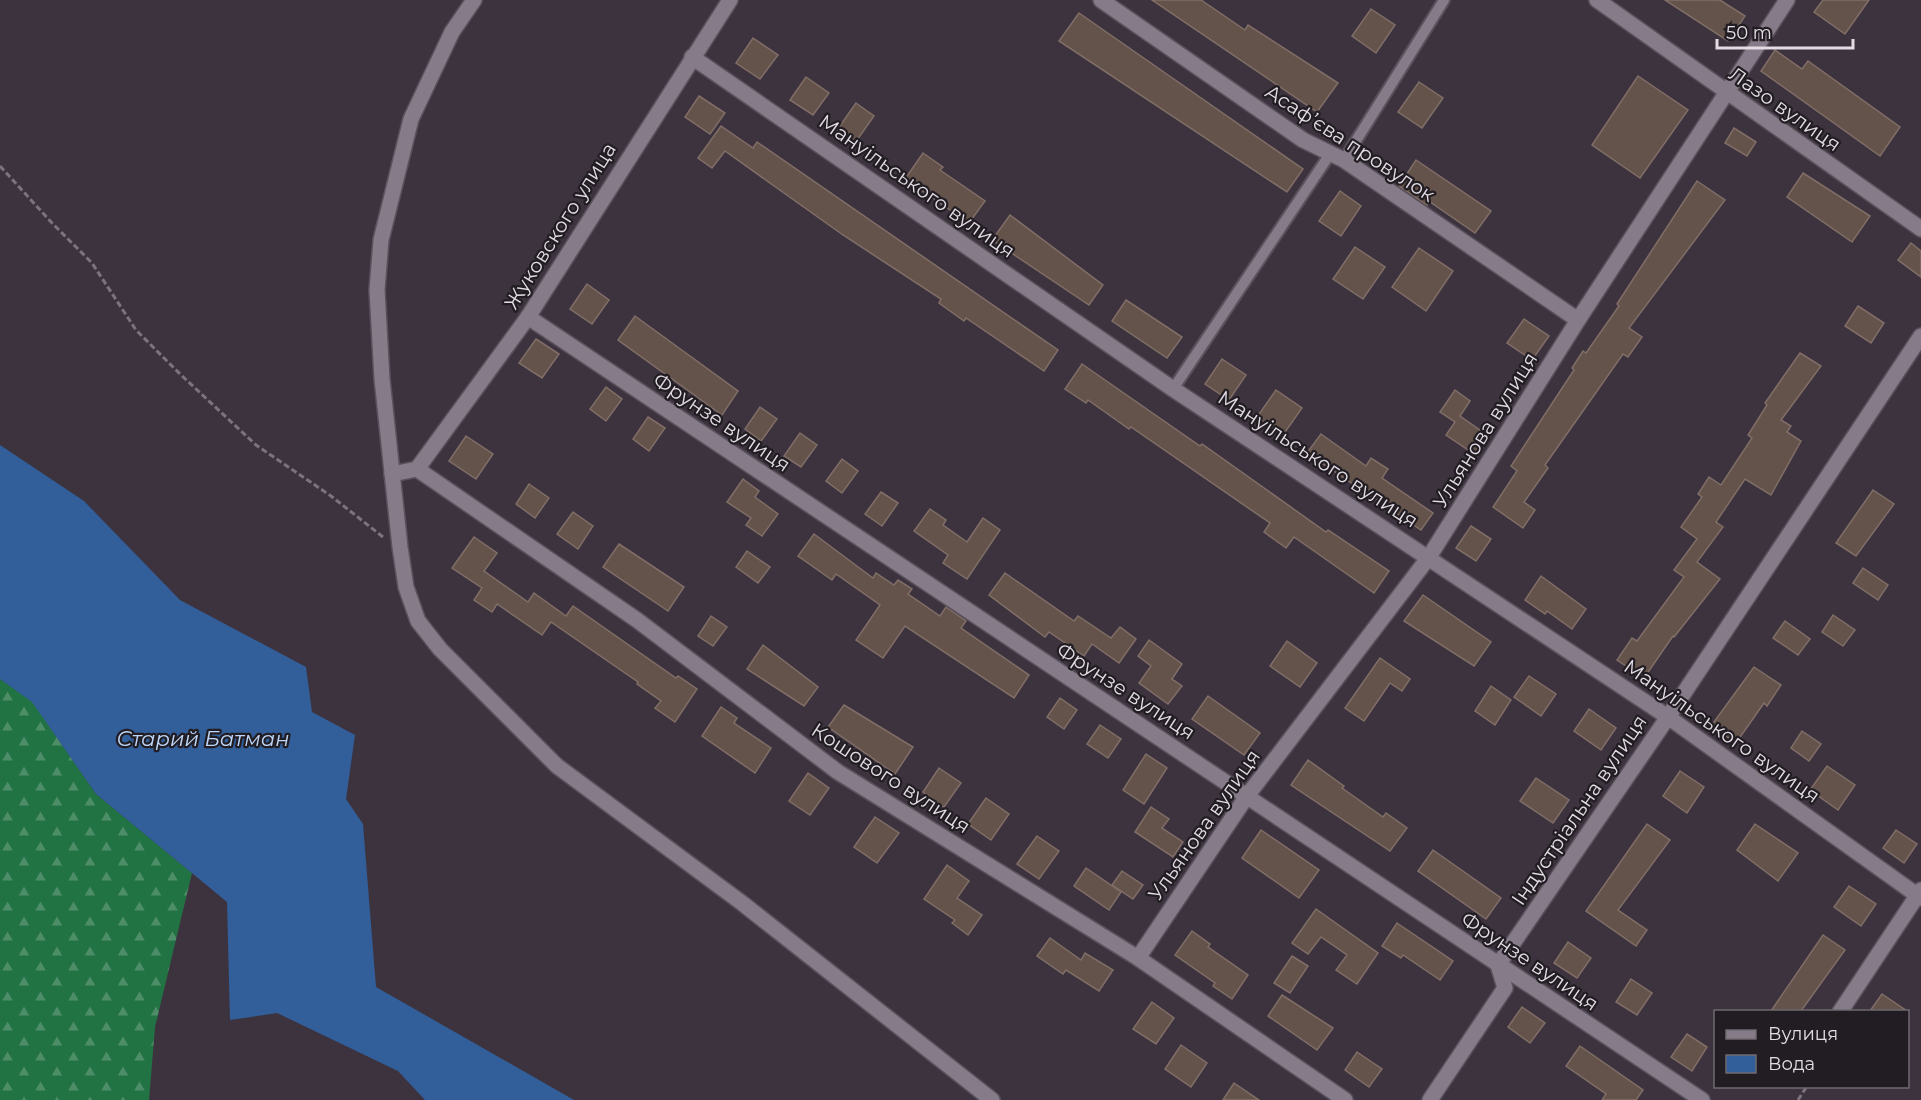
<svg xmlns="http://www.w3.org/2000/svg" width="1921" height="1100" viewBox="0 0 1921 1100" font-family="Montserrat,sans-serif">
<defs>
<pattern id="forest-firs" width="22" height="20" patternUnits="userSpaceOnUse" patternTransform="scale(1.5)"><rect width="22" height="20" fill="#227344"/><path d="M5 1l3.5 6h-7zM16 11l3.5 6h-7z" fill="#4d8d68"/></pattern>
</defs>
<rect width="100%" height="100%" fill="#3d333f"/>
<polygon fill="url(#forest-firs)" points="0,679 32,701 96,794 192,873 155,1027 149,1100 0,1100"/>
<polygon fill="#325e99" points="0,445 84,501 180,600 306,667 312,712 355,735 346,799 363,824 376,987 574,1100 425,1100 398,1071 277,1013 230,1020 227,902 96,794 32,702 0,679"/>
<g fill="#63534b" stroke="#806e67" stroke-width="1.5">
<polygon points="1152,0 1201,0 1245,30 1248,25 1338,83 1317,112"/>
<polygon points="1665,0 1720,0 1745,16 1728,41"/>
<polygon points="1823,0 1869,0 1845,34 1814,12"/>
<polygon points="1371,9 1395,25 1376,53 1352,36"/>
<polygon points="1079,13 1303,169 1287,192 1059,41"/>
<polygon points="753,38 778,55 760,79 736,63"/>
<polygon points="1775,50 1802,69 1808,61 1900,127 1880,156 1761,71"/>
<polygon points="1638,76 1688,110 1640,178 1592,145"/>
<polygon points="806,77 829,93 813,115 790,100"/>
<polygon points="1419,82 1443,98 1422,128 1398,112"/>
<polygon points="699,96 725,113 710,134 685,117"/>
<polygon points="856,103 874,116 855,143 837,130"/>
<polygon points="721,126 753,148 757,142 1058,350 1044,371 966,318 964,321 939,303 941,299 843,235 725,151 712,168 698,158"/>
<polygon points="1734,128 1756,142 1747,156 1725,143"/>
<polygon points="923,153 943,167 940,170 985,201 969,223 905,179"/>
<polygon points="1416,160 1491,211 1475,233 1430,202 1427,205 1399,186"/>
<polygon points="1803,173 1870,216 1852,242 1787,197"/>
<polygon points="1697,181 1725,200 1629,328 1642,337 1628,357 1623,354 1545,465 1548,468 1524,502 1535,510 1523,528 1493,507 1517,471 1511,466 1574,370 1572,368 1583,351 1586,353 1619,306 1617,304"/>
<polygon points="1340,191 1361,206 1341,236 1319,221"/>
<polygon points="1010,215 1103,285 1089,305 992,240"/>
<polygon points="1911,243 1921,251 1921,277 1898,260"/>
<polygon points="1355,247 1385,267 1363,299 1333,279"/>
<polygon points="1419,248 1453,271 1426,311 1392,287"/>
<polygon points="587,284 609,300 592,324 570,309"/>
<polygon points="1126,300 1182,337 1167,358 1112,321"/>
<polygon points="1858,306 1884,323 1871,343 1845,326"/>
<polygon points="635,316 738,391 722,415 618,340"/>
<polygon points="1524,319 1549,336 1532,360 1507,343"/>
<polygon points="536,339 559,354 542,378 519,363"/>
<polygon points="1800,353 1821,366 1781,420 1791,426 1787,432 1801,441 1771,495 1745,479 1716,522 1723,527 1697,562 1720,579 1674,637 1673,636 1644,678 1617,660 1632,638 1637,641 1684,577 1674,570 1697,539 1681,527 1702,497 1698,494 1709,477 1721,485 1752,438 1748,435 1767,405 1765,403"/>
<polygon points="1222,359 1246,375 1229,400 1205,384"/>
<polygon points="1082,364 1200,446 1202,444 1326,532 1328,530 1389,571 1374,593 1294,537 1286,548 1264,532 1270,523 1131,427 1129,429 1088,400 1086,403 1065,389"/>
<polygon points="606,387 622,399 606,421 590,409"/>
<polygon points="1276,390 1302,408 1283,435 1257,417"/>
<polygon points="1455,390 1470,401 1460,416 1487,435 1474,454 1446,435 1455,422 1440,412"/>
<polygon points="760,407 777,419 761,441 745,429"/>
<polygon points="648,417 665,428 649,451 633,439"/>
<polygon points="800,433 817,445 801,467 784,456"/>
<polygon points="1321,434 1366,466 1371,458 1388,469 1382,478 1433,513 1421,530 1307,453"/>
<polygon points="466,436 493,454 476,479 449,461"/>
<polygon points="842,459 858,471 842,493 826,481"/>
<polygon points="743,479 759,491 755,497 778,514 762,536 746,525 751,518 727,502"/>
<polygon points="529,484 549,498 535,518 516,504"/>
<polygon points="1873,490 1894,504 1856,556 1836,543"/>
<polygon points="881,492 898,503 882,526 865,514"/>
<polygon points="930,509 946,520 943,525 967,542 983,518 1000,530 967,579 943,563 948,555 914,531"/>
<polygon points="573,512 593,526 578,549 557,534"/>
<polygon points="1471,526 1491,539 1476,561 1456,548"/>
<polygon points="814,534 873,578 876,573 894,585 898,580 912,589 908,594 940,616 946,607 966,621 961,628 1029,675 1014,698 905,626 883,658 856,640 880,605 836,574 832,580 798,556"/>
<polygon points="474,537 497,553 484,571 528,602 534,593 566,616 573,606 676,678 678,676 697,689 675,722 655,708 661,701 637,684 638,682 551,622 542,635 497,604 492,612 474,600 482,588 452,568"/>
<polygon points="619,544 684,587 668,611 603,567"/>
<polygon points="747,551 770,567 758,583 736,567"/>
<polygon points="1863,568 1888,585 1878,600 1853,583"/>
<polygon points="1005,573 1074,621 1078,616 1111,638 1120,627 1136,639 1119,663 1092,644 1084,656 1049,632 1045,637 989,595"/>
<polygon points="1541,576 1586,609 1572,629 1547,611 1545,614 1525,600"/>
<polygon points="1423,595 1491,642 1474,666 1404,621"/>
<polygon points="1833,615 1855,630 1843,646 1822,632"/>
<polygon points="711,616 727,627 713,646 698,636"/>
<polygon points="1785,621 1810,639 1798,655 1773,638"/>
<polygon points="1149,640 1182,664 1172,679 1182,686 1168,704 1139,683 1151,666 1138,656"/>
<polygon points="1287,641 1317,663 1300,687 1270,666"/>
<polygon points="763,645 818,687 804,706 747,669"/>
<polygon points="1380,658 1410,679 1402,691 1390,683 1364,721 1345,708"/>
<polygon points="1754,667 1781,685 1767,706 1764,703 1736,743 1711,726"/>
<polygon points="1529,676 1556,694 1541,716 1514,697"/>
<polygon points="1491,686 1511,700 1495,725 1475,711"/>
<polygon points="1208,696 1260,733 1244,755 1192,719"/>
<polygon points="1060,698 1077,710 1064,729 1047,717"/>
<polygon points="844,705 913,747 895,774 828,727"/>
<polygon points="721,707 737,718 734,723 771,748 755,773 702,736"/>
<polygon points="1589,709 1616,728 1601,750 1574,731"/>
<polygon points="1100,725 1121,739 1108,758 1087,744"/>
<polygon points="1802,731 1821,744 1809,761 1791,748"/>
<polygon points="1146,754 1167,768 1144,804 1123,790"/>
<polygon points="1308,760 1344,786 1342,788 1383,817 1386,813 1407,828 1390,851 1291,785"/>
<polygon points="1827,766 1855,785 1838,810 1810,790"/>
<polygon points="939,768 961,783 944,807 923,792"/>
<polygon points="1680,771 1704,787 1687,813 1663,796"/>
<polygon points="808,773 829,788 810,815 789,801"/>
<polygon points="1536,778 1569,800 1553,823 1520,801"/>
<polygon points="986,798 1009,814 991,840 968,824"/>
<polygon points="1151,807 1169,819 1162,828 1183,842 1173,857 1135,832"/>
<polygon points="875,817 899,833 877,863 854,847"/>
<polygon points="1647,824 1670,840 1618,910 1647,930 1636,946 1586,911"/>
<polygon points="1755,824 1798,853 1778,881 1737,850"/>
<polygon points="1261,830 1319,870 1299,898 1242,858"/>
<polygon points="1896,830 1917,844 1904,863 1883,848"/>
<polygon points="1037,836 1059,851 1039,879 1017,864"/>
<polygon points="1433,850 1501,898 1486,919 1418,871"/>
<polygon points="947,865 969,881 957,898 982,915 968,935 952,923 955,920 924,899"/>
<polygon points="1086,868 1121,892 1109,910 1074,886"/>
<polygon points="1122,871 1143,885 1133,899 1112,885"/>
<polygon points="1849,886 1876,904 1861,926 1834,907"/>
<polygon points="1316,909 1378,953 1357,984 1336,970 1347,955 1321,937 1308,954 1292,943"/>
<polygon points="1397,923 1453,961 1440,980 1403,955 1401,958 1382,946"/>
<polygon points="1192,931 1210,944 1208,947 1248,975 1232,999 1213,986 1215,983 1175,955"/>
<polygon points="1823,935 1845,950 1801,1011 1771,1011"/>
<polygon points="1050,938 1081,960 1085,953 1113,970 1099,991 1066,970 1063,974 1037,956"/>
<polygon points="1568,942 1591,958 1577,978 1554,963"/>
<polygon points="1292,956 1308,966 1290,993 1274,983"/>
<polygon points="1631,979 1652,993 1637,1015 1616,1002"/>
<polygon points="1882,994 1907,1011 1870,1011"/>
<polygon points="1282,995 1333,1028 1317,1050 1268,1016"/>
<polygon points="1152,1002 1174,1018 1156,1044 1133,1029"/>
<polygon points="1522,1007 1545,1023 1530,1043 1508,1027"/>
<polygon points="1687,1034 1707,1047 1692,1071 1671,1057"/>
<polygon points="1181,1045 1207,1063 1191,1087 1165,1069"/>
<polygon points="1580,1046 1643,1090 1636,1100 1602,1100 1606,1094 1566,1066"/>
<polygon points="1357,1052 1382,1069 1369,1087 1345,1070"/>
<polygon points="1234,1083 1259,1100 1223,1100"/>
</g>
<g fill="none" stroke-linecap="round" stroke-linejoin="round">
<defs>
<g id="service">
<polyline points="1344,160 1444,0"/>
<polyline points="1173,389 1330,154"/>
</g>
<g id="minor">
<polyline points="474,0 452,32 411,119 381,240 377,290 382,379 400,547 406,587 418,621 440,649 557,766 742,903 992,1100"/>
<polyline points="1101,0 1303,140 1344,160 1578,320"/>
<polyline points="1597,0 1921,229"/>
<polyline points="692,57 1173,389 1668,717 1921,898"/>
<polyline points="528,317 1702,1100"/>
<polyline points="417,469 528,317 730,0"/>
<polyline points="392,474 417,469 637,620 838,772 1138,958 1345,1100"/>
<polyline points="1138,958 1247,796 1429,557 1578,320 1787,0"/>
<polyline points="1840,1012 1921,890"/>
<polyline points="1430,1100 1505,988 1498,965 1668,717 1921,336"/>
</g>
</defs>
<use href="#service" stroke="#59515b" stroke-width="14"/>
<use href="#minor" stroke="#59515b" stroke-width="18"/>
<g stroke="#7c737d" stroke-width="3" stroke-dasharray="6 3" stroke-linecap="butt">
<polyline points="0,166 52,223 92,263 136,330 180,374 256,445 331,496 383,537"/>
<polyline points="1798,1100 1807,1086"/>
</g>
<use href="#service" stroke="#867b89" stroke-width="10"/>
<use href="#minor" stroke="#867b89" stroke-width="15"/>
</g>
<g text-anchor="middle" stroke-width="4.5" stroke-linejoin="round" paint-order="stroke">
<g font-size="20" fill="#e3dce4" stroke="#211d22">
<text transform="translate(1785 109) rotate(35)" y="7">Лазо вулиця</text>
<text transform="translate(1350 143) rotate(33)" y="7">Асаф’єва провулок</text>
<text transform="translate(917 186) rotate(35)" y="7">Мануільського вулиця</text>
<text transform="translate(560 226) rotate(-58)" y="7">Жуковского улица</text>
<text transform="translate(722 422) rotate(34)" y="7">Фрунзе вулиця</text>
<text transform="translate(1485 430) rotate(-58)" y="7">Ульянова вулиця</text>
<text transform="translate(1318 459) rotate(33)" y="7">Мануільського вулиця</text>
<text transform="translate(1126 691) rotate(33)" y="7">Фрунзе вулиця</text>
<text transform="translate(1722 731) rotate(35)" y="7">Мануільського вулиця</text>
<text transform="translate(891 778) rotate(33)" y="7">Кошового вулиця</text>
<text transform="translate(1579 810) rotate(-56)" y="7">Індустріальна вулиця</text>
<text transform="translate(1204 825) rotate(-55)" y="7">Ульянова вулиця</text>
<text transform="translate(1530 961) rotate(34)" y="7">Фрунзе вулиця</text>
</g>
<g font-size="21" font-style="italic" fill="#bdd6f9" stroke="#211d22">
<text x="203" y="746">Старий Батман</text>
</g>
</g>
<rect x="1714" y="1010" width="195" height="78" fill="#211d22" stroke="#6f6970" stroke-width="1.5"/>
<rect x="1726" y="1030" width="30" height="9" fill="#867b89" stroke="#6f6970" stroke-width="1.5"/>
<text x="1768" y="1040" font-size="18" fill="#e3dce4">Вулиця</text>
<rect x="1726" y="1055" width="30" height="18" fill="#325e99" stroke="#6f6970" stroke-width="1.5"/>
<text x="1768" y="1070" font-size="18" fill="#e3dce4">Вода</text>
<path d="M1717 39v9h136v-9" fill="none" stroke="#e3dce4" stroke-width="3"/>
<text x="1726" y="39" font-size="18" fill="#e3dce4" stroke="#211d22" stroke-width="4.5" paint-order="stroke">50 m</text>
</svg>
